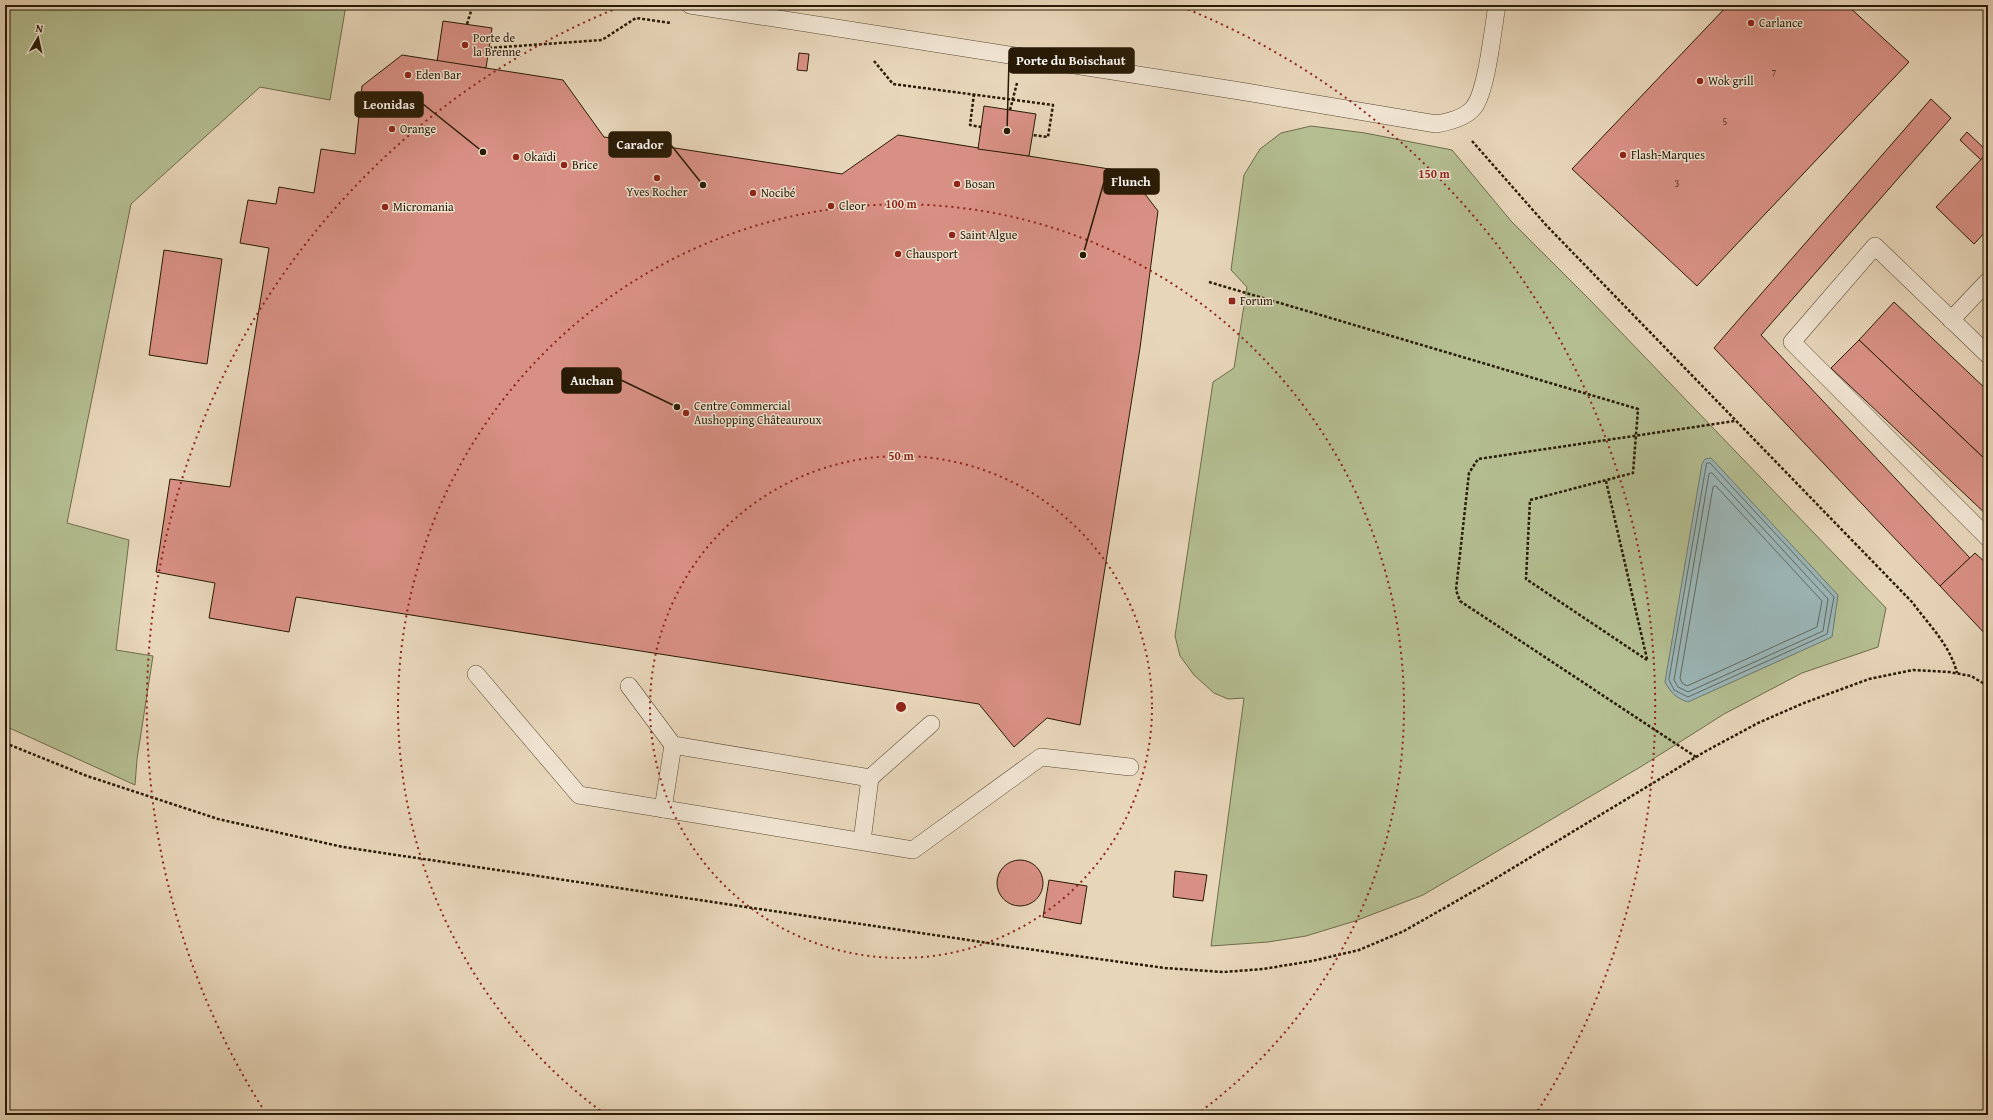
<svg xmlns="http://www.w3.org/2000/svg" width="1993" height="1120" viewBox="0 0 1993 1120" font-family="'Gentium Book Plus',serif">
<rect width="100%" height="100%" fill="#e8d6ba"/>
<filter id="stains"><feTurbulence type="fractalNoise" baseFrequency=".005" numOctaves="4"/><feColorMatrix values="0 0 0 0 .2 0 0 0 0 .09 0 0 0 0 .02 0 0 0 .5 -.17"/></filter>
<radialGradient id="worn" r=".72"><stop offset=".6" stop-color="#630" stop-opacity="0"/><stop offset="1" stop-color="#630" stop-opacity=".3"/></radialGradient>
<g fill="#b4be91" stroke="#6e6c4b">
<polygon points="5,5 346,5 330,100 260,87 131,204 67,523 129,540 116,650 153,656 137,759 135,785 5,726"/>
<polygon points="1311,126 1365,133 1452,150 1511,221 1592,302 1886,608 1878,647 1802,673 1724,714 1642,766 1423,895 1355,921 1306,936 1268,942 1211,946 1244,698 1228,699 1214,693 1194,675 1180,656 1175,636 1213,382 1234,368 1247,287 1231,270 1244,175 1260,149 1281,133"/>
</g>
<path fill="#9bb7b9" stroke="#6d7871" d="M1711 458 1838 595 1832 637 1688 702C1676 698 1671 693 1665 682L1702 464 1705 459Z"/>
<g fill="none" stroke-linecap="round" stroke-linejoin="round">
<g stroke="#62685f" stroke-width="1">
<polygon points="1707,463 1710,463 1834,597 1827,634 1688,697 1674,690 1669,680"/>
<polygon points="1712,473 1828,599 1823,631 1688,692 1678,687 1674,680 1709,474"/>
<polygon points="1716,486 1822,601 1817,627 1687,686 1682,683 1680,678 1713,487"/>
</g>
</g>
<g fill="#d89084" stroke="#281a05">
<polygon points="1728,5 1847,5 1909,62 1697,286 1572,169"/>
<polygon points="443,21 492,28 486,68 437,62"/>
<polygon points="799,53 809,54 807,71 797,70"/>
<polygon points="402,55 563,80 604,137 842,174 898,135 1128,172 1158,211 1140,348 1080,725 1047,718 1014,747 979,704 296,597 289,632 209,618 215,583 156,572 170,479 230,487 269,248 240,243 248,200 276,204 279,187 314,193 321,149 355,154 362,86"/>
<polygon points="1931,99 1951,118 1761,335 1970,558 1940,586 1714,348"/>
<polygon points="984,106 1036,114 1029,156 978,149"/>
<polygon points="1967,132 1988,152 1981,160 1960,140"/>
<polygon points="1988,152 1988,229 1974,244 1936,207"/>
<polygon points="164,250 222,259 207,364 149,355"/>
<polygon points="1894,302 1988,391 1988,462 1859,340"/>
<polygon points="1859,340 1988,462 1988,516 1831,368"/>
<polygon points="1975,553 1988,565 1988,637 1940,586"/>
<circle cx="1020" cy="883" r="23"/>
<polygon points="1175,871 1207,875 1203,901 1173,897"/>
<polygon points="1049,880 1087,886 1081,924 1043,917"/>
</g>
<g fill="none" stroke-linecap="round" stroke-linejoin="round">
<defs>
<g id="service">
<path d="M690 5 1240 91 1436 124C1448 122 1466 118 1474 107 1487 90 1493 28 1497 5"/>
<polyline points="1951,320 1988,281"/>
<polyline points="1988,355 1875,246 1792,342 1988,538"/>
<polyline points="476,674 579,795 913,850 1041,757 1130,767"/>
<polyline points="629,686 673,745 870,778 931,724"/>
<polyline points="663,809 673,745"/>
<polyline points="862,841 870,778"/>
</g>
</defs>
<use href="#service" stroke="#584932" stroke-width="18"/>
<g stroke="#281a05" stroke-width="2.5" stroke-dasharray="3 2" stroke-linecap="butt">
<polyline points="467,24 473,5"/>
<polyline points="489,48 602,40 636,18 671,23"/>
<polyline points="874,61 893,84 1053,105 1048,137 1032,135"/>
<polyline points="974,94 970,125 981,127"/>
<polyline points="1010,110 1017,83"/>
<path d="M1472 141 1546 225 1912 602C1929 625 1950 645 1957 673"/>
<polyline points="1209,282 1638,409 1633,473 1530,500 1526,579 1647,660"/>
<polyline points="1606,481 1647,659"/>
<polyline points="5,743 87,776 218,819 343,847 1062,954 1165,968 1223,972 1263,969 1312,961 1359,950 1404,931 1488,883 1706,751 1758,723 1804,703 1869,679 1913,670 1949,672 1971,676 1988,686"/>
<polyline points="1696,757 1460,601 1456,590 1469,473 1478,459 1735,421"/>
</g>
<use href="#service" stroke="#f0e4d2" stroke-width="17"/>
</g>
<g fill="none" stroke="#8f2418" stroke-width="2" stroke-dasharray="2 4">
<circle cx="901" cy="707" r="251"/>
<path d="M605 1114A503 503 0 1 1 1197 1114"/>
<path d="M265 1112A754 754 0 0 1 625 5M1177 5A754 754 0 0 1 1537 1112"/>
</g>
<g fill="#8f2418" stroke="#f0e4d2" stroke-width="1.5">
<circle cx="1751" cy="23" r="4"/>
<circle cx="465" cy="45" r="4"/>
<circle cx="408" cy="75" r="4"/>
<circle cx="1700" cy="81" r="4"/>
<circle cx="392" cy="129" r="4"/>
<circle cx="1623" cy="155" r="4"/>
<circle cx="516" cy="157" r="4"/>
<circle cx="564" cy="165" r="4"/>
<circle cx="657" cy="178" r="4"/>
<circle cx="957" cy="184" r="4"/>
<circle cx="753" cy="193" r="4"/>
<circle cx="831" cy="206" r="4"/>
<circle cx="385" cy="207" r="4"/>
<circle cx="952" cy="235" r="4"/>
<circle cx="898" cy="254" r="4"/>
<rect x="1228" y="297" width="8" height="8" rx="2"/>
<circle cx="686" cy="413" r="4"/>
</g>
<g text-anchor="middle" stroke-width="3" stroke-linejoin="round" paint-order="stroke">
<g font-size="10" fill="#543825">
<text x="1774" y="76">7</text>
<text x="1725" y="125">5</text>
<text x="1677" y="187">3</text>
</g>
<g font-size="12" fill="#281a05" stroke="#f0e4d2" text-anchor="start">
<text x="1759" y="27">Carlance</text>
<text x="473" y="42">Porte de<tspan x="473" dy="14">la Brenne</tspan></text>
<text x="416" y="79">Eden Bar</text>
<text x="1708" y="85">Wok grill</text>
<text x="400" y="133">Orange</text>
<text x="1631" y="159">Flash-Marques</text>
<text x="524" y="161">Okaïdi</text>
<text x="572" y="169">Brice</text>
<text x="965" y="188">Bosan</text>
<text x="657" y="196" text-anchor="middle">Yves Rocher</text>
<text x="761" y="197">Nocibé</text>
<text x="839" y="210">Cleor</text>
<text x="393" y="211">Micromania</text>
<text x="960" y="239">Saint Algue</text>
<text x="906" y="258">Chausport</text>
<text x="1240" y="305">Forum</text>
<text x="694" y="410">Centre Commercial<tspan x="694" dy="14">Aushopping Châteauroux</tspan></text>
</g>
</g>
<circle cx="901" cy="707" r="6" fill="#8f2418" stroke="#f0e4d2" stroke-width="2"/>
<g font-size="12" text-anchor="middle" font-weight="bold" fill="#8f2418" stroke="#f0e4d2" stroke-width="3" stroke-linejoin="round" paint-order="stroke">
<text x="1434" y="178">150 m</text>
<text x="901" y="208">100 m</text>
<text x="901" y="460">50 m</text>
</g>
<path fill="none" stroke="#281a05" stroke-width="1.5" d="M1007 131L1009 61M483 152L423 104M703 185L671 145M1083 255L1104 182M677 407L621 380"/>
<g fill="#281a05" stroke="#f0e4d2" stroke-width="1.5">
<circle cx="1007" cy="131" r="4"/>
<circle cx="483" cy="152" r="4"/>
<circle cx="703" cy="185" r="4"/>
<circle cx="1083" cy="255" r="4"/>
<circle cx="677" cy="407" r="4"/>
</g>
<g fill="#281a05" stroke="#281a05" stroke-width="1.5">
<rect x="1009" y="48" width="125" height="25" rx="4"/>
<rect x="355" y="92" width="68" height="25" rx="4"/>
<rect x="609" y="132" width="62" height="25" rx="4"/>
<rect x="1104" y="169" width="55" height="25" rx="4"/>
<rect x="562" y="368" width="59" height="25" rx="4"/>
</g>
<g font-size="13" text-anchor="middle" font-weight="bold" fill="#fff">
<text x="1071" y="65">Porte du Boischaut</text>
<text x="389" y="109">Leonidas</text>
<text x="640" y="149">Carador</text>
<text x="1131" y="186">Flunch</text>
<text x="592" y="385">Auchan</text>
</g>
<rect width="1993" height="1120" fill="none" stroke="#e8d6ba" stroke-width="20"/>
<rect x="6" y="6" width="1981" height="1108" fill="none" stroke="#281a05" stroke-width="2"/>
<rect x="10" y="10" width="1973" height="1100" fill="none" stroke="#281a05"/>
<g transform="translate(38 38) rotate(9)" stroke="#f0e4d2" stroke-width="3" paint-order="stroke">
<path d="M0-3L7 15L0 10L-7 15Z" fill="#281a05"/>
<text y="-6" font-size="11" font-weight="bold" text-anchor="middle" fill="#281a05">N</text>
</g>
<rect width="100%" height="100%" filter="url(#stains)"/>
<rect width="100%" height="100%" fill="url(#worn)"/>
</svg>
